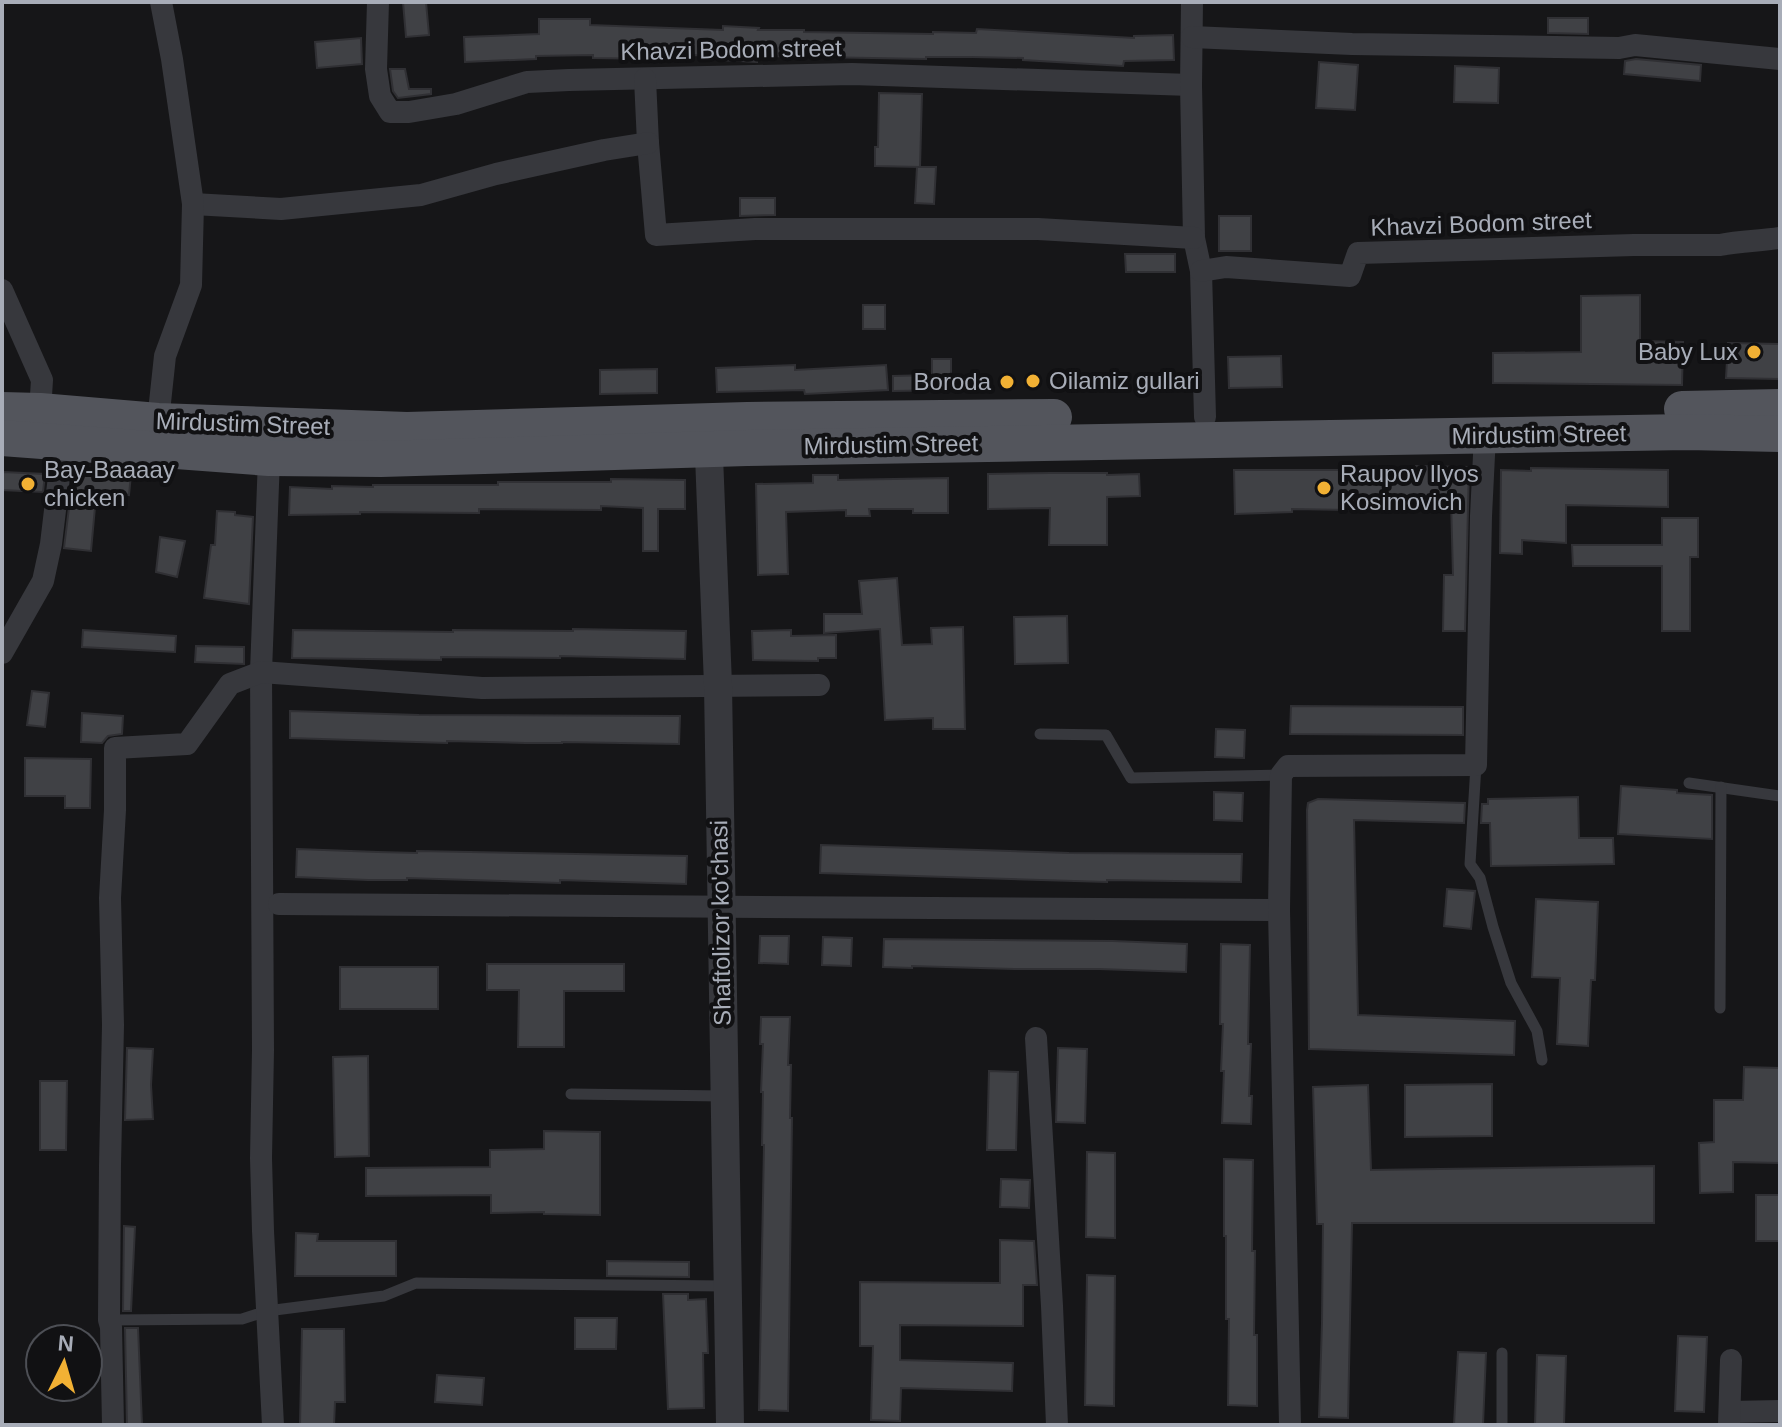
<svg xmlns="http://www.w3.org/2000/svg" width="1782" height="1427" viewBox="0 0 1782 1427" font-family="Helvetica,sans-serif">
<rect width="100%" height="100%" fill="#161618"/>
<g fill="#404145" stroke="#303034" stroke-width="2">
<polygon points="403,2 426,2 429,35 406,37"/>
<polygon points="1548,18 1588,18 1588,34 1548,33"/>
<polygon points="539,19 590,19 590,25 723,30 723,26 759,28 758,30 804,30 804,32 933,34 933,32 976,33 977,29 1134,38 1134,36 1173,35 1174,60 1124,61 1123,66 1023,60 1023,58 972,57 926,57 926,59 757,56 757,62 721,60 722,56 655,54 655,59 593,58 593,55 536,56 536,59 465,62 464,37 539,34"/>
<polygon points="361,38 362,64 317,68 315,42"/>
<polygon points="1636,59 1701,65 1700,81 1624,74 1625,61"/>
<polygon points="1319,62 1358,65 1355,110 1316,108"/>
<polygon points="1455,66 1499,68 1498,103 1454,102"/>
<polygon points="390,69 405,69 409,89 431,89 431,94 398,98 393,91"/>
<polygon points="879,93 922,94 920,167 875,166 875,147 878,147"/>
<polygon points="917,167 936,167 934,204 915,203"/>
<polygon points="740,198 775,198 775,215 740,216"/>
<rect x="1219" y="216" width="32" height="35"/>
<polygon points="1125,254 1175,254 1175,272 1126,272"/>
<polygon points="1640,295 1640,341 1683,342 1682,385 1493,383 1493,353 1581,352 1581,296"/>
<rect x="863" y="305" width="22" height="24"/>
<polygon points="1728,343 1780,344 1780,379 1726,378"/>
<polygon points="1281,356 1282,387 1229,388 1228,357"/>
<polygon points="932,359 951,359 951,390 893,391 893,376 932,375"/>
<polygon points="795,365 795,370 886,365 888,390 805,394 804,390 717,392 716,368"/>
<polygon points="657,369 657,393 600,394 600,370"/>
<polygon points="1416,466 1469,467 1465,631 1443,631 1444,575 1453,575 1451,500 1408,500 1408,511 1292,509 1292,512 1235,514 1234,470 1416,470"/>
<polygon points="74,467 131,474 129,495 100,491 99,507 95,507 91,551 64,548"/>
<polygon points="1531,468 1668,470 1668,507 1566,505 1566,543 1522,540 1522,554 1500,553 1501,470 1531,471"/>
<polygon points="3,472 45,474 43,492 2,490"/>
<polygon points="1050,473 1107,473 1107,475 1139,474 1140,496 1107,497 1107,545 1049,545 1050,508 988,509 988,474"/>
<polygon points="813,475 838,475 838,480 948,478 948,513 913,513 913,509 869,509 870,516 846,516 846,510 786,512 788,574 758,575 756,484 813,483"/>
<polygon points="611,479 685,480 685,509 658,509 658,551 643,551 643,508 601,506 601,510 479,509 479,513 360,512 360,514 289,515 290,487 332,489 332,486 373,487 373,485 498,485 498,482 611,482"/>
<polygon points="217,511 235,512 235,515 253,517 249,604 204,598 211,545 215,545"/>
<polygon points="1662,518 1698,518 1698,557 1690,557 1690,631 1662,631 1662,566 1573,566 1572,545 1662,545"/>
<polygon points="160,537 185,541 177,577 156,572"/>
<polygon points="897,578 902,645 932,644 931,628 963,627 965,729 933,729 933,718 885,720 880,629 824,633 824,614 862,614 859,581"/>
<polygon points="1067,616 1068,663 1015,664 1014,617"/>
<polygon points="573,629 686,631 685,659 560,656 560,658 441,657 441,660 292,658 293,630 453,632 453,630 573,631"/>
<polygon points="83,630 176,636 175,652 82,647"/>
<polygon points="791,630 791,636 836,635 836,658 818,658 818,661 753,660 752,631"/>
<polygon points="196,646 244,647 244,664 195,662"/>
<polygon points="32,691 49,693 45,727 27,725"/>
<polygon points="1291,706 1463,707 1463,735 1290,734"/>
<polygon points="290,711 419,715 680,716 679,744 562,742 562,743 525,743 447,741 447,743 290,738"/>
<polygon points="82,713 123,716 122,734 108,736 102,743 81,742"/>
<polygon points="1216,729 1245,730 1244,758 1215,757"/>
<polygon points="25,758 91,759 90,808 65,808 65,796 25,796"/>
<polygon points="1621,786 1677,790 1677,793 1712,795 1712,839 1618,834"/>
<polygon points="1214,792 1243,793 1242,821 1214,820"/>
<polygon points="1578,797 1579,838 1613,838 1614,864 1491,866 1490,823 1481,823 1482,804 1488,804 1488,799"/>
<polygon points="1318,799 1465,803 1464,823 1354,820 1358,1015 1515,1021 1514,1055 1309,1049 1307,810 1308,803"/>
<polygon points="821,845 1069,853 1242,854 1241,882 1107,880 1107,882 820,873"/>
<polygon points="297,849 378,852 417,853 417,851 687,856 686,884 560,880 560,883 407,878 407,880 368,880 296,877"/>
<polygon points="1447,889 1475,891 1471,929 1444,926"/>
<polygon points="1536,899 1598,902 1595,980 1591,980 1588,1046 1557,1044 1560,978 1532,977"/>
<polygon points="760,936 789,936 788,964 759,963"/>
<polygon points="823,937 852,938 851,966 822,965"/>
<polygon points="884,939 1113,941 1187,944 1186,972 1099,969 1014,969 912,966 912,968 883,967"/>
<polygon points="1221,944 1250,945 1248,1044 1251,1044 1249,1096 1252,1096 1251,1124 1222,1123 1224,1071 1221,1071 1223,1024 1220,1024"/>
<polygon points="487,964 624,964 624,991 564,991 564,1047 518,1047 519,990 487,990"/>
<rect x="340" y="967" width="98" height="42"/>
<polygon points="761,1017 790,1017 788,1065 791,1065 790,1118 792,1118 788,1411 759,1410 764,1145 762,1145 763,1092 761,1092 763,1044 760,1044"/>
<polygon points="127,1048 153,1049 151,1085 153,1119 125,1120"/>
<polygon points="1058,1048 1087,1049 1085,1123 1056,1122"/>
<polygon points="368,1056 369,1156 335,1157 333,1057"/>
<polygon points="1744,1067 1780,1068 1780,1163 1733,1162 1733,1192 1700,1193 1699,1143 1714,1142 1714,1100 1743,1100"/>
<polygon points="989,1071 1018,1072 1016,1150 987,1150"/>
<polygon points="40,1081 67,1081 66,1150 40,1150"/>
<polygon points="1492,1084 1492,1136 1405,1137 1405,1085"/>
<polygon points="1368,1085 1371,1170 1654,1166 1654,1223 1352,1223 1348,1418 1319,1417 1322,1323 1323,1224 1317,1224 1313,1087"/>
<polygon points="544,1131 600,1132 600,1215 544,1214 544,1212 491,1213 491,1195 366,1196 366,1168 490,1167 490,1150 544,1149"/>
<polygon points="1087,1152 1115,1153 1115,1238 1086,1237"/>
<polygon points="1224,1159 1253,1160 1252,1251 1255,1251 1254,1335 1257,1335 1257,1406 1228,1405 1229,1319 1226,1319 1226,1236 1224,1236"/>
<polygon points="1001,1179 1030,1180 1029,1208 1000,1207"/>
<rect x="1756" y="1195" width="24" height="46"/>
<polygon points="124,1226 135,1227 131,1311 123,1311"/>
<polygon points="296,1233 318,1234 317,1241 396,1241 396,1276 295,1276"/>
<polygon points="1000,1240 1034,1241 1037,1285 1023,1285 1023,1326 900,1325 900,1360 1013,1363 1012,1391 901,1388 900,1421 871,1420 873,1346 860,1346 860,1282 1000,1283"/>
<polygon points="607,1261 689,1262 689,1277 607,1276"/>
<polygon points="1087,1275 1115,1276 1114,1406 1085,1405"/>
<polygon points="663,1294 688,1294 688,1300 706,1299 708,1353 703,1353 704,1408 668,1409"/>
<polygon points="575,1318 617,1318 616,1349 575,1349"/>
<polygon points="125,1328 138,1328 142,1425 127,1425"/>
<polygon points="302,1329 344,1329 345,1402 335,1402 334,1425 300,1425"/>
<polygon points="1678,1336 1707,1337 1704,1412 1675,1411"/>
<polygon points="1458,1352 1486,1353 1483,1425 1454,1425"/>
<polygon points="1537,1355 1566,1356 1564,1425 1535,1425"/>
<polygon points="437,1375 484,1378 482,1405 435,1402"/>
</g>
<g fill="none" stroke-linecap="round" stroke-linejoin="round">
<g stroke="#37383d" stroke-width="11">
<polyline points="1040,734 1106,735 1131,778 1281,775"/>
<polyline points="1476,765 1470,864 1480,878 1493,927 1511,983 1537,1031 1542,1060"/>
<polyline points="1689,783 1780,796"/>
<polyline points="1720,1008 1721,787"/>
<polyline points="571,1094 723,1096"/>
<polyline points="109,1320 242,1319 267,1311 384,1296 416,1283 727,1286"/>
<polyline points="1502,1425 1502,1353"/>
</g>
<g stroke="#37383d" stroke-width="22">
<polyline points="378,2 376,69 380,96 390,112 409,112 456,104 527,82 569,80 852,74 1191,85"/>
<polyline points="1192,2 1191,85 1194,238 1201,271 1205,417"/>
<polyline points="1192,37 1352,44 1619,48 1635,45 1780,59"/>
<polyline points="645,79 648,143 656,235 755,229 1038,229 1194,238"/>
<polyline points="193,204 281,209 421,195 496,174 604,150 648,143"/>
<path d="M1201 271 1226 267 1350 276 1358 253 1634 245H1720C1740 241 1760 241 1780 238"/>
<polyline points="2,290 42,380 40,411"/>
<polyline points="158,421 165,356 191,285 193,204 172,59 161,2"/>
<polyline points="269,458 261,672 263,1050 261,1158 263,1231 273,1425"/>
<polyline points="2,653 43,581 51,544 63,443"/>
<polyline points="279,904 1279,910"/>
<polyline points="1036,1038 1052,1306 1057,1425"/>
<polyline points="1730,1412 1780,1411"/>
<polyline points="113,1425 111,1327 109,1320 110,1165 113,1025 110,898 115,810 115,748 187,744 230,684 261,672 482,688 819,685"/>
<polyline points="1290,1425 1279,910 1281,775 1288,766 1476,765 1481,516 1485,435"/>
<polyline points="1729,1425 1731,1360"/>
</g>
<polyline stroke="#37383d" stroke-width="28" points="708,430 718,685 730,1425"/>
<g stroke="#53555c" stroke-width="36">
<polyline points="1682,409 1780,407"/>
<polyline points="2,410 40,411 158,421 407,430 747,420 1054,417"/>
<polyline points="2,438 269,458 381,459 747,448 1687,432 1780,434"/>
</g>
</g>
<g fill="#f2b134" stroke="#111113" stroke-width="3">
<circle cx="1754" cy="352" r="8"/>
<circle cx="1033" cy="381" r="8"/>
<circle cx="1007" cy="382" r="8"/>
<circle cx="28" cy="484" r="8"/>
<circle cx="1324" cy="488" r="8"/>
</g>
<g text-anchor="middle" stroke-width="8" stroke-linejoin="round" paint-order="stroke">
<g font-size="24" fill="#a8adb8" stroke="#111113">
<text transform="translate(731 50) rotate(-1)" y="8">Khavzi Bodom street</text>
<text transform="translate(1481 224) rotate(-2)" y="8">Khavzi Bodom street</text>
<text transform="translate(243 424) rotate(2)" y="8">Mirdustim Street</text>
<text transform="translate(1539 435) rotate(-1)" y="8">Mirdustim Street</text>
<text transform="translate(891 445) rotate(-1)" y="8">Mirdustim Street</text>
<text transform="translate(721 923) rotate(-91)" y="8">Shaftolizor ko'chasi</text>
</g>
<g font-size="24" fill="#a8adb8" stroke="#111113" text-anchor="start">
<text x="1738" y="360" text-anchor="end">Baby Lux</text>
<text x="1049" y="389">Oilamiz gullari</text>
<text x="991" y="390" text-anchor="end">Boroda</text>
<text x="44" y="478">Bay-Baaaay<tspan x="44" dy="28">chicken</tspan></text>
<text x="1340" y="482">Raupov Ilyos<tspan x="1340" dy="28">Kosimovich</tspan></text>
</g>
</g>
<rect width="1782" height="1427" fill="none" stroke="#a8adb8" stroke-width="8"/>
<g transform="translate(64 1363) rotate(5)"><circle r="38" fill="#111113" stroke="#4d4f55" stroke-width="2"/>
<path d="M0-6L14 30L0 20L-14 30Z" fill="#f2b134"/>
<text y="-12" font-size="22" font-weight="bold" text-anchor="middle" fill="#a8adb8">N</text>
</g>
</svg>
